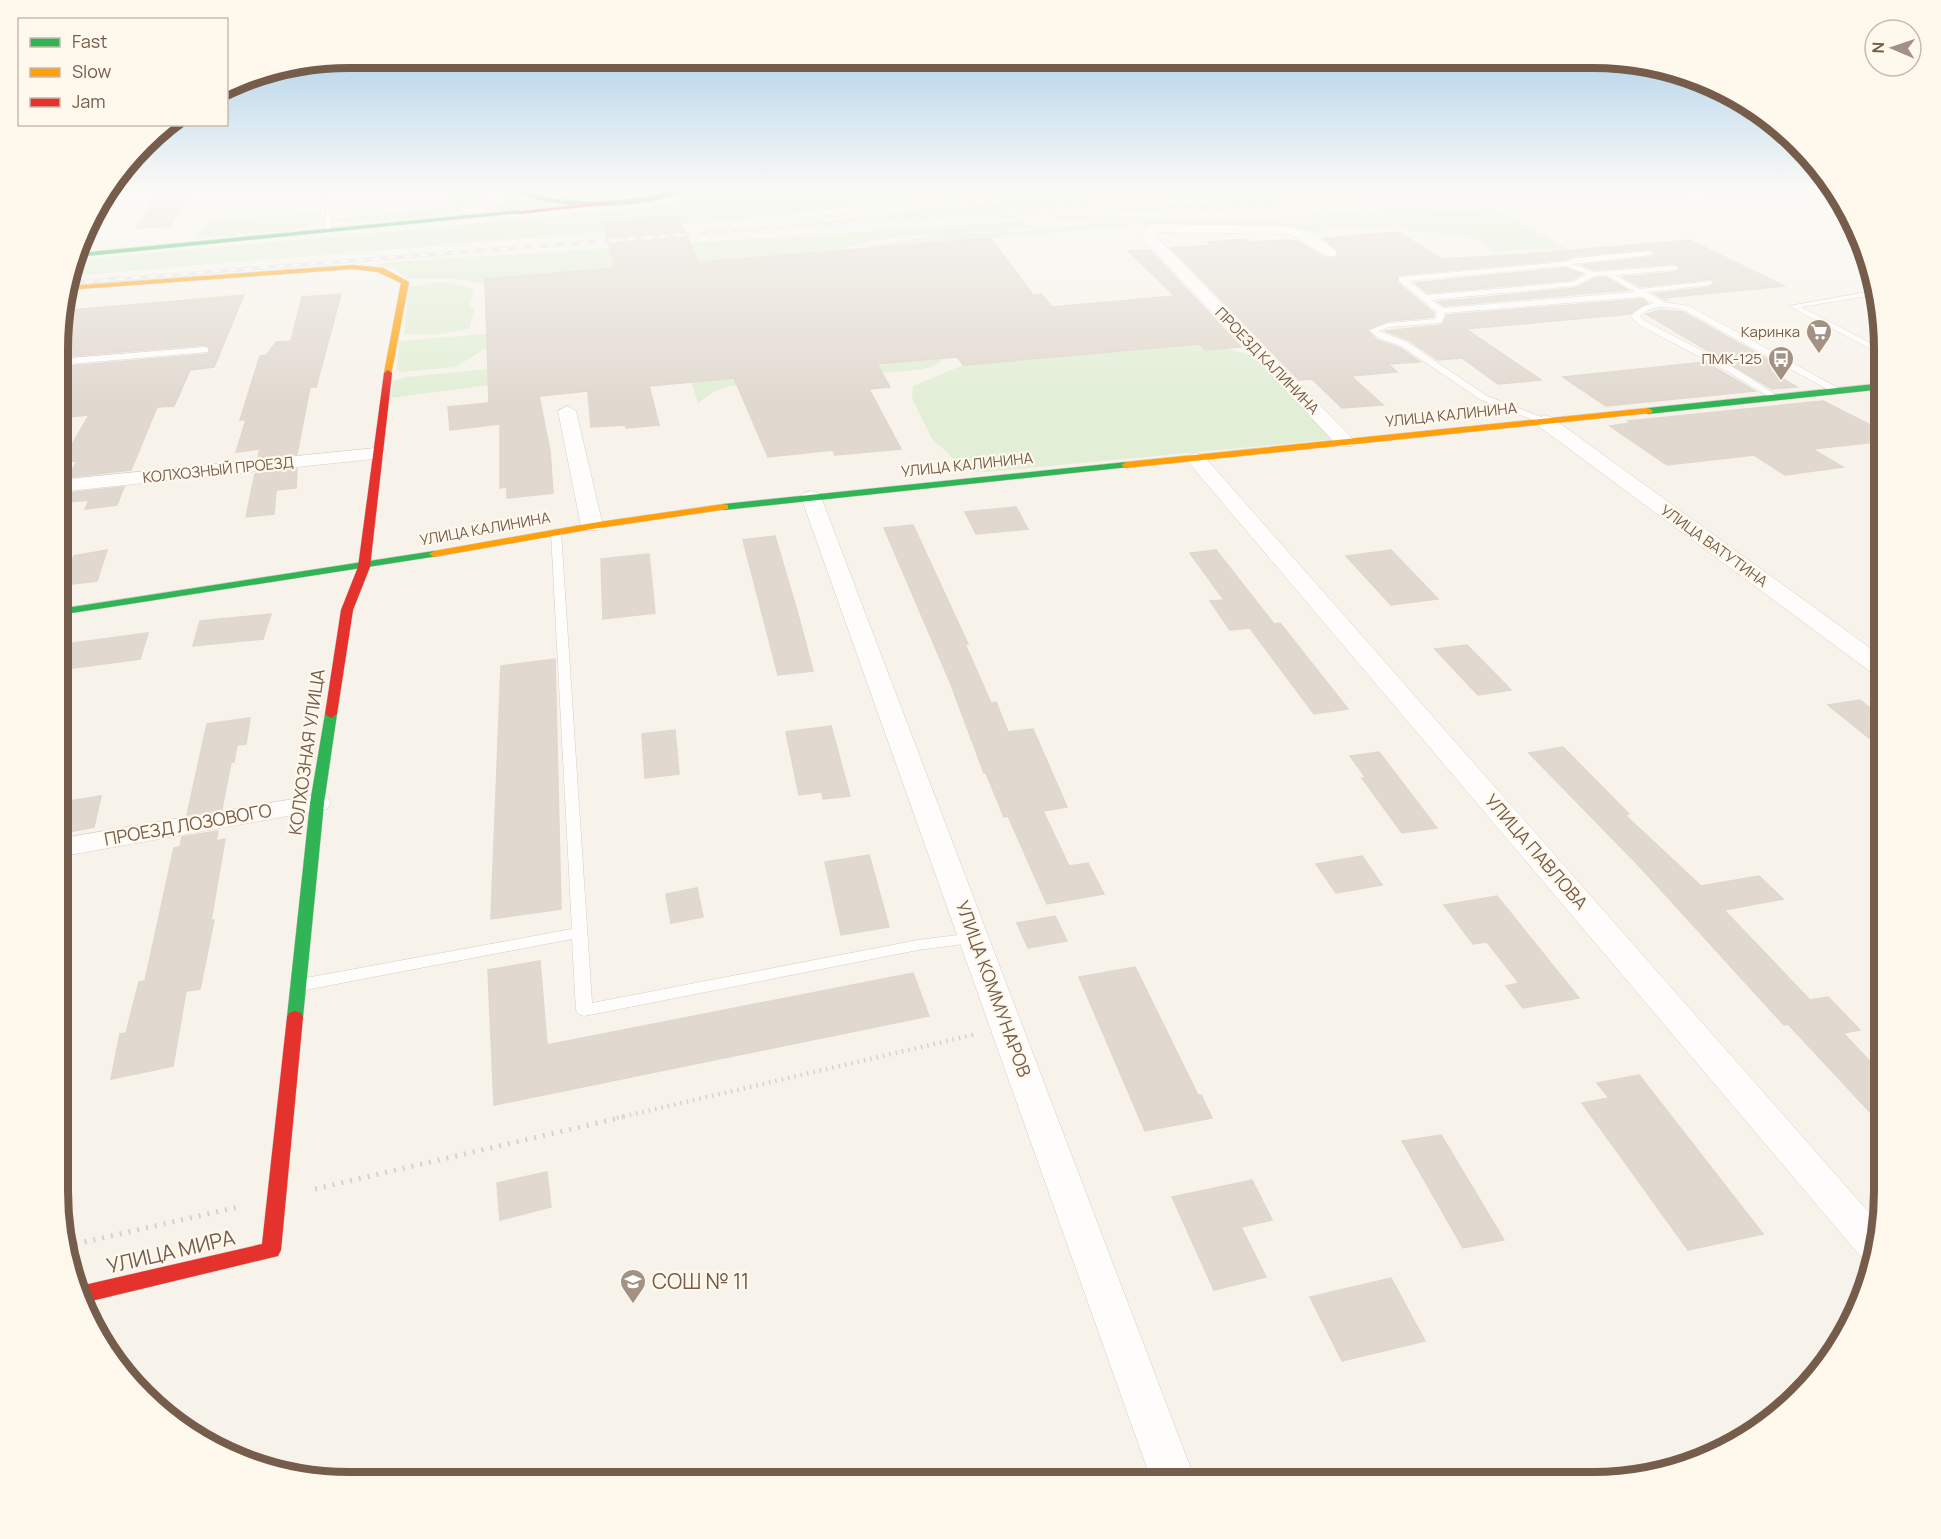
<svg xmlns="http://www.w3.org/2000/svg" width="1941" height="1539" viewBox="0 0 1941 1539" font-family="Manrope,sans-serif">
<rect width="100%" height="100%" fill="#f7f3eb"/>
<g fill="#e2eed6">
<path d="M463 188H488C470 223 373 222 337 221L336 219 448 208Z"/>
<path d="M527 188H676C630 200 572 206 527 188Z"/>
<polygon points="718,188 802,188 729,194 707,191"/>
<polygon points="849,188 991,188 919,200 683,225 71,276 76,260 642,208 690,198 756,196"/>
<polygon points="1012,188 1046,188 1021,191 1021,193 1103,191 947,202 868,212"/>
<polygon points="1178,188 1340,188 784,226 940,207"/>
<polygon points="1405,188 1551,188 1353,202 965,219"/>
<polygon points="513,195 582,205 475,216"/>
<polygon points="1493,209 1572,251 1556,252 1548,248 1496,252 1473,237 1398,229 1282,231 1158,227 1129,221 1267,221"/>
<polygon points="322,213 322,221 303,229 195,239 207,221"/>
<path d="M1026 221 1032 228C967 236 899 230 836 250L486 279 485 284 456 279H407L395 269 380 265 381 263Z"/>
<polygon points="1110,222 1135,226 854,249 944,234 1017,232"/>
<polygon points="444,282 474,289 470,305 474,310 469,329 441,334 404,334 409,287"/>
<polygon points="487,334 488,347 455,367 402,372 397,370 399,341"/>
<polygon points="1200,344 1206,350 1227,348 1252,356 1336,439 986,472 967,471 957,466 949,454 932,439 912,398 913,386 963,365"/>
<polygon points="943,359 932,367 917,370 728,386 713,392 698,403 691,382"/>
<polygon points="488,369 488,385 391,398 393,381 407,377"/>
</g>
<g fill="#e1d9d0" stroke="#e0d7cd" stroke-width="1.5">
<polygon points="188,192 171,226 137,228 157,194"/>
<polygon points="678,215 698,262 991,238 1033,295 1041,294 1052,307 1175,296 1128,251 1150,250 1241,347 1206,350 1200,344 963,365 957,357 877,364 890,387 869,389 901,449 835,455 833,450 768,457 734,378 649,386 659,425 626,428 626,425 591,427 588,391 539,396 550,451 553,493 507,498 507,487 500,488 500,424 450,430 448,407 489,403 485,279 615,268 603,221"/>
<polygon points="1398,232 1442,259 1527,254 1690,240 1784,286 1663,298 1668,301 1654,294 1709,287 1715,282 1712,279 1640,287 1623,277 1675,272 1681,267 1675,264 1594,270 1582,265 1652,257 1655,252 1649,249 1575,256 1564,260 1399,275 1398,283 1434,313 1433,317 1388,321 1367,330 1377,340 1400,348 1420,362 1388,364 1397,372 1351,376 1383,405 1342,408 1312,379 1299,380 1171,248 1212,245 1208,242 1245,239 1249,242 1288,240 1297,241 1324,257 1335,258 1339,252 1323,238"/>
<polygon points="1564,268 1582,274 1572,280 1428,293 1415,283"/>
<polygon points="1605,277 1628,290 1444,306 1438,302 1575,288 1596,278"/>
<polygon points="341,294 316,387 310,387 297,454 258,458 260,449 236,452 246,420 240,420 260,356 267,355 276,342 291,341 302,297"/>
<polygon points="244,295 214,367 190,370 174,406 157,407 131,470 69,477 77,461 62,462 89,415 59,418 59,367 208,354 210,348 205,345 59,357 60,311"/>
<polygon points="1642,299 1648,303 1630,314 1466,329 1541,380 1498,384 1462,358 1438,360 1408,340 1385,331 1442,325 1447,315"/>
<polygon points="1661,310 1683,312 1785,369 1768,370 1797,387 1772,389 1646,314"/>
<polygon points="1705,362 1755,391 1606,406 1563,377"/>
<polygon points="1823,401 1884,432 1884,441 1812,449 1843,467 1785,475 1754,455 1667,465 1610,426 1631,423 1628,421"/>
<polygon points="297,469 296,488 276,490 274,514 246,517 255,474"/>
<polygon points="124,487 117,505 85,509 89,500 59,503 59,494"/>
<polygon points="1016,507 1028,529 976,534 965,512"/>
<polygon points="913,525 968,644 965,644 991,703 996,702 1008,732 1033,729 1067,807 1043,811 1069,866 1088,863 1104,894 1047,904 1008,816 1004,817 986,773 984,773 950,682 884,528"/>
<polygon points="775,536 799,618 813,671 778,675 743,540"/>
<polygon points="107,550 97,581 64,585 74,556"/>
<polygon points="1216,550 1274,624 1280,623 1348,709 1314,714 1250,628 1230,630 1210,601 1224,600 1190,553"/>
<polygon points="1391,550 1438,599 1391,605 1346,556"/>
<polygon points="649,554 655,613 603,619 601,559"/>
<polygon points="271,614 263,639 193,646 200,621"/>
<polygon points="148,633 140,659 59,670 59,645"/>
<polygon points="1467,645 1511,690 1478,695 1435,649"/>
<polygon points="555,659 561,909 491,919 501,666"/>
<polygon points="1860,700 1884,719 1884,750 1828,705"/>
<polygon points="250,718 246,744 237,745 234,762 231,762 222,809 187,815 207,724"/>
<polygon points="831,726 850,796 823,799 822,792 799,795 786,732"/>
<polygon points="675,730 679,774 645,778 642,734"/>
<polygon points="1563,747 1629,814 1625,815 1701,886 1759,876 1783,899 1724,910 1810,1000 1828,997 1860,1030 1843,1033 1883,1075 1883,1126 1788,1024 1784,1025 1640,867 1529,753"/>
<polygon points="1379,752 1437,828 1402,833 1362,778 1366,778 1350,756"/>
<polygon points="101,796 94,827 58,834 58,803"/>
<polygon points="218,831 216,841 225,839 211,920 214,920 200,989 186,991 173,1066 111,1079 120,1034 126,1033 139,982 145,981 174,848 180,847 182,837"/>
<polygon points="869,855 889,927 841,935 825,862"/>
<polygon points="1362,856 1382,885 1336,893 1316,864"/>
<polygon points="697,888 703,917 671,923 666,894"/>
<polygon points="1497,896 1579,998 1523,1008 1506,986 1519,983 1487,942 1473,944 1444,905"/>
<polygon points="1055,916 1067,941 1028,948 1017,923"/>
<polygon points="540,961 547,1045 913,973 929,1016 494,1105 488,970"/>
<polygon points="1135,967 1198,1095 1201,1095 1212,1118 1145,1131 1079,977"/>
<polygon points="1639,1075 1763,1234 1688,1250 1582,1103 1609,1098 1597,1083"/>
<polygon points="1441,1135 1504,1240 1463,1248 1402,1141"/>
<polygon points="547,1172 551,1207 500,1220 497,1183"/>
<polygon points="1252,1180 1272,1220 1241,1227 1266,1277 1214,1290 1172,1197"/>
<polygon points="1391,1278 1425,1341 1342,1361 1310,1297"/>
</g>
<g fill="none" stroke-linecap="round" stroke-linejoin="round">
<defs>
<g id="lane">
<polygon points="114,188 120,188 102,214 91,216 93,212 98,211"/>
<polygon points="327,188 333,188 331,231 328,233 325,231"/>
<path d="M1649 251 1653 253 1652 255 1572 264 1594 272 1675 266 1679 268 1675 270 1615 275 1640 289 1712 281 1713 283 1709 285 1648 292 1663 302 1689 306 1838 388V392H1832L1684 310C1668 307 1652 304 1640 316L1645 321 1731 366 1778 396 1771 398 1725 370 1639 325 1631 316C1638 308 1644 306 1654 303L1642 297 1445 313 1442 323 1389 327 1379 331 1407 342 1487 396 1547 419 1549 421 1544 424 1481 400 1401 346 1378 338 1369 330 1388 323 1435 319 1437 312 1399 281V277L1564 262 1575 258ZM1564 266 1587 274 1573 282 1427 295 1409 281ZM1606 275 1635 292 1443 308 1432 300 1575 286 1595 276Z"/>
<polygon points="1873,291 1873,295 1801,307 1884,350 1884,356 1789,306"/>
<polygon points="205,347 208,348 208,352 59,365 59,359"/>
<polygon points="556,529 561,532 592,1003 918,940 974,933 979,934 982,938 979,942 918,950 584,1016 578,1014 576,1010 572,939 300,991 294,989 292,985 294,981 300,979 572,929 551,532"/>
</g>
<g id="street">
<path d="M1153 224 1287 226 1309 231 1335 250 1337 253 1335 256C1322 259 1303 238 1287 234L1158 232 1156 236 1352 438 1355 442 1352 446H1338L1144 240 1142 237 1148 225Z"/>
<polygon points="567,406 576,411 603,526 599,530 585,530 581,526 558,411"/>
<polygon points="1544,415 1551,417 1884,658 1884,677 1875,675 1537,425 1535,421"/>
<polygon points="376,448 383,450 386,454 383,458 59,492 59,480"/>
<polygon points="1196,453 1203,455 1880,1225 1871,1261 1861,1257 1189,463 1186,459 1189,455"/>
<polygon points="811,491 818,493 821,497 1196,1482 1152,1482 801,497 804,493"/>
<polygon points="317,795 327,797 331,803 327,809 58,857 58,839"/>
</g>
<g id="fast">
<path d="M509 188H517L554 199 600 202 645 197 682 188H691C652 211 547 213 509 188Z"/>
<polygon points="519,210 521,213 77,257 79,253"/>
<polygon points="1884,383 1884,389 1648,414 1643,411 1648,408"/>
<polygon points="1126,462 1129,463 1129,467 724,510 719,507 724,504"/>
<polygon points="434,551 438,552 438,556 59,615 59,609"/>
<polygon points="331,710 337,714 324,803 303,1017 301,1021 295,1023 289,1021 287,1017 310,803 325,714"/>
</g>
<g id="slow">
<polygon points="353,265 383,268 409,282 391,375 384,373 401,283 378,272 353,269 66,290 68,286"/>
<polygon points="1648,408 1653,411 1651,413 1126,468 1121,465 1126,462"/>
<polygon points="724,504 728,505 728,509 592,529 434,557 429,554 434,551 592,523"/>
</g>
<g id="jam">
<polygon points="610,201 612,204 519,214 516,212"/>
<polygon points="388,370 392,373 370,567 353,610 337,714 331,718 325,714 341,610 358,567 384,373"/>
<polygon points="295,1011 301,1013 303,1017 281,1250 278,1256 83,1303 78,1287 80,1286 262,1244 287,1017 289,1013"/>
</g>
</defs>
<use href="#lane" stroke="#d4cfc7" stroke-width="1"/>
<use href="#street" stroke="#d4cfc7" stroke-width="1"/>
<use href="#fast" stroke="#d5cfc6" stroke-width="1"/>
<use href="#slow" stroke="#d5cfc6" stroke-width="1"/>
<use href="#jam" stroke="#d5cfc6" stroke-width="1"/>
<polyline stroke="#d8d1cb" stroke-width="2" stroke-dasharray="1 2" stroke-linecap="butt" points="1868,324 1879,322"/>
<polyline stroke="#d8d1cb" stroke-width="4.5" stroke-dasharray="1.5 5" stroke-linecap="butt" points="617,1118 977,1034"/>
<g stroke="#d8d1cb" stroke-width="5" stroke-dasharray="2 7" stroke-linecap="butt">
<polyline points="315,1189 623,1117"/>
<polyline points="67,1246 238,1207"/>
</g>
<use href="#lane" fill="#fefdfc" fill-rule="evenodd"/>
<use href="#street" fill="#fefdfc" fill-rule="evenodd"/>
<use href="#fast" fill="#30b455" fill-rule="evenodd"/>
<use href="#slow" fill="#ff9f0a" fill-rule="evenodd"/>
<use href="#jam" fill="#e5322d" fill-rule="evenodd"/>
<defs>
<g id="rail">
<polyline points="1712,195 1832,195"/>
<polyline points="961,203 1158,188"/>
<polyline points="1192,211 1574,188"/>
<polyline points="1052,218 1266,220 1723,188"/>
<polyline points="802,220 1003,188"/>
<polyline points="69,283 718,232 1355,188"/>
</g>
</defs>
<use href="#rail" stroke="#e5e2e5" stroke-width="4"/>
<use href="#rail" stroke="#fff9ed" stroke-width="2" stroke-dasharray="8" stroke-linecap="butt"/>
</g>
<linearGradient id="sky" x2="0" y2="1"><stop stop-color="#9dc7e8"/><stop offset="0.47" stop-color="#fbfaf6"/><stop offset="1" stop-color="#fbfaf6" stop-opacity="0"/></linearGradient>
<rect width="1941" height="403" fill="url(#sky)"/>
<defs>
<symbol id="supermarket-pin" viewBox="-11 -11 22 30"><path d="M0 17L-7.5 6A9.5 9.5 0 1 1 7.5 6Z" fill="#a39283" stroke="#fff9ed"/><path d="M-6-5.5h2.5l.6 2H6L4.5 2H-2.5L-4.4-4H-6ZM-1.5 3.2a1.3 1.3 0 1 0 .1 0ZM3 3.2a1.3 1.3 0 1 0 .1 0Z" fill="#fff"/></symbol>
<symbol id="bus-pin" viewBox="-11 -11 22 30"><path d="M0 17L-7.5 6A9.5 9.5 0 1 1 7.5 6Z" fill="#a39283" stroke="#fff9ed"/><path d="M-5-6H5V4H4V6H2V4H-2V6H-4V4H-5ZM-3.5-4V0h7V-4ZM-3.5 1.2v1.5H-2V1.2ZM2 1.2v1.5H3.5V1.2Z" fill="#fff"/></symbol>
<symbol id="school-pin" viewBox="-11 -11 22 30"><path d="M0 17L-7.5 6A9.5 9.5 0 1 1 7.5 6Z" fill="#a39283" stroke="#fff9ed"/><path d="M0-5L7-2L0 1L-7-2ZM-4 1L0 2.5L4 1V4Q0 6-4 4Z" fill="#fff"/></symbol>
</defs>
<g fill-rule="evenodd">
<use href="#supermarket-pin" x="1804" y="317" width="30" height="40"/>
<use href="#bus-pin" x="1766" y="344" width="30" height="40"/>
<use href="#school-pin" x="618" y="1267" width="30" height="40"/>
</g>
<g text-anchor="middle" stroke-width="4.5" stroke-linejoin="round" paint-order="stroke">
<g font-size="15" fill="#765d4b" stroke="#fff9ed" text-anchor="end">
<text x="1800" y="337">Каринка</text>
<text x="1762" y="364">ПМК-125</text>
</g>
<g font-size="15" fill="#765d4b" stroke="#fff9ed">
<text transform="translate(1267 361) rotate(46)" y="5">ПРОЕЗД КАЛИНИНА</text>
<text transform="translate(1451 415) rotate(-6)" y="5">УЛИЦА КАЛИНИНА</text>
<text transform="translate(967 465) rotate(-6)" y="5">УЛИЦА КАЛИНИНА</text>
<text transform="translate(218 470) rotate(-6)" y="5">КОЛХОЗНЫЙ ПРОЕЗД</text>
<text transform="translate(485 529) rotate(-10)" y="5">УЛИЦА КАЛИНИНА</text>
<text transform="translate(1714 546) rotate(36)" y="5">УЛИЦА ВАТУТИНА</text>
</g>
<g font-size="18" fill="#765d4b" stroke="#fff9ed">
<text transform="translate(307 752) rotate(-82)" y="6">КОЛХОЗНАЯ УЛИЦА</text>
<text transform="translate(188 825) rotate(-10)" y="6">ПРОЕЗД ЛОЗОВОГО</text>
<text transform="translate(1536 852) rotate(49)" y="6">УЛИЦА ПАВЛОВА</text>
<text transform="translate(993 989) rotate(70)" y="6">УЛИЦА КОММУНАРОВ</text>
</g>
<g font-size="21" fill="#765d4b" stroke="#fff9ed">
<text transform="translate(171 1252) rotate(-13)" y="7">УЛИЦА МИРА</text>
</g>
<g font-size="21" fill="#765d4b" stroke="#fff9ed" text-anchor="start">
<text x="652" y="1289">СОШ № 11</text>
</g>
</g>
<path d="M0 0H1941V1539H0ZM349 68H1593A281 281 0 0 1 1874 349V1191A281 281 0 0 1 1593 1472H349A281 281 0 0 1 68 1191V349A281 281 0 0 1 349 68Z" fill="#fff9ed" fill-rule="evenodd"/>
<path fill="none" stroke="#765d4b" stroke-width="8" d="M349 68H1593A281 281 0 0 1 1874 349V1191A281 281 0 0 1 1593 1472H349A281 281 0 0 1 68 1191V349A281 281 0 0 1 349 68Z"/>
<rect x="18" y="18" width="210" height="108" fill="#fff9ed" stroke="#c8bbac" stroke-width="1.5"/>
<rect x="30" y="38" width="30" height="9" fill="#30b455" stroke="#c8bbac" stroke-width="1.5"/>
<text x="72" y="48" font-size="18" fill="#765d4b">Fast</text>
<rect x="30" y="68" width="30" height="9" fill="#ff9f0a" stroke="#c8bbac" stroke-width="1.5"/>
<text x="72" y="78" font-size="18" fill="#765d4b">Slow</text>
<rect x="30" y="98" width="30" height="9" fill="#e5322d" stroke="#c8bbac" stroke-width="1.5"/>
<text x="72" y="108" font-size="18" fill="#765d4b">Jam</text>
<g transform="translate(1893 48) rotate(272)"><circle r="28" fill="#fff9ed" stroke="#c8bbac" stroke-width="1.5"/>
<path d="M0-4.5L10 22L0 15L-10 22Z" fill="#a39283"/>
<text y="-9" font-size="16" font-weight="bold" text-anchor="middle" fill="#765d4b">N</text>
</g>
</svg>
